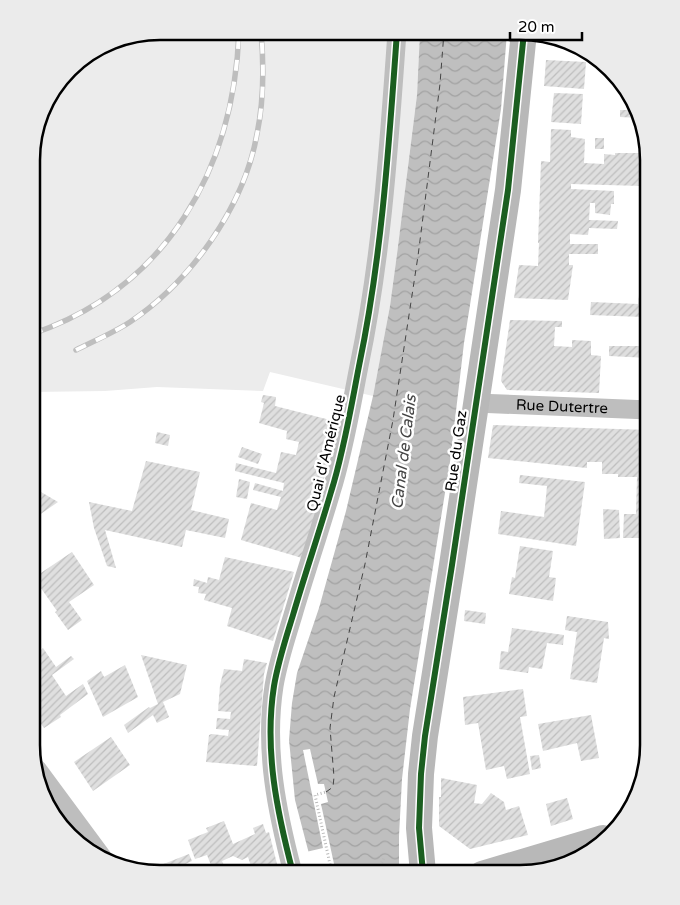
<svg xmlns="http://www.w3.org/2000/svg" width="680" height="905" viewBox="0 0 680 905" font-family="'Varela Round',sans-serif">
<defs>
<pattern id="water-waves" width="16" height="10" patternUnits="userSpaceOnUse" patternTransform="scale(1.25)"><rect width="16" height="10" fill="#bfbfbf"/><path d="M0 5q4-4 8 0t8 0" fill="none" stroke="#a2a2a2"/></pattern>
<pattern id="building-hatch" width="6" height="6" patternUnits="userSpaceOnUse" patternTransform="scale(1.25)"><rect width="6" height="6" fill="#dfdfdf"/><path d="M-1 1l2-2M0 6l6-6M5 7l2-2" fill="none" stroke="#bebebe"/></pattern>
</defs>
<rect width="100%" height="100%" fill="#fff"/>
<polygon fill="#ececec" points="160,31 420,32 417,95 397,254 390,306 373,396 270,372 263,391 157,387 105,391 32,392 32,143 48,96 75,63 118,38"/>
<polygon fill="url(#water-waves)" points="420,32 507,32 501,109 464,343 450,462 410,709 402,779 399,836 399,868 394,873 314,873 295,800 289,740 292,703 297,673 319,608 346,511 373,396 390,306 397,254 417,95"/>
<polygon fill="#fff" points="310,749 318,784 324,784 328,802 321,804 336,873 312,873 306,852 323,848 303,750"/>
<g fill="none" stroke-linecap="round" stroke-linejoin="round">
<polyline stroke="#444" stroke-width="1" stroke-dasharray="6 5" stroke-linecap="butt" points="326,792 333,787 334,777 330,728 334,697 365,564 393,420 418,256 440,84 444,32"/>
</g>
<g fill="url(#building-hatch)">
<polygon points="546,60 586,62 584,89 544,86"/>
<polygon points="554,93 583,94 581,124 551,122"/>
<polygon points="620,110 637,110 639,118 620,117"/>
<polygon points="551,129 571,130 571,137 585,139 584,163 604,164 604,154 615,155 615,153 641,153 642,186 571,184 571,189 614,191 614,204 611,204 610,215 595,213 595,203 590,203 589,220 618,221 617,229 589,228 588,235 570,234 570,244 598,244 598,254 569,254 569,265 573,265 568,300 514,298 519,265 538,266 539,243 538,243 541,161 550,162"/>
<rect x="595" y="138" width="9" height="11"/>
<polygon points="640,285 649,285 649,358 609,356 609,346 642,346 643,317 590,315 591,302 638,304"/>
<polygon points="510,320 562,321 562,327 555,327 554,346 572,347 572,340 591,341 591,355 601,356 599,393 507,390 501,381"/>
<rect x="640" y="369" width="9" height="17"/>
<polygon points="263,395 276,397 275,406 338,422 316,511 302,558 241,540 251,503 277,510 281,497 253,490 255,483 283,491 284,483 235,471 236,463 276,473 281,452 296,455 299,442 286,439 287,431 259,423 264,403 261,402"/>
<polygon points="493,425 649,430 649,527 647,527 647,538 623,538 624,514 636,514 637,477 618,477 618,474 602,474 602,462 587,462 587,468 488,458"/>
<polygon points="157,432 170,435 168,446 155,443"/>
<polygon points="242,447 262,454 258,464 238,457"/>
<polygon points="146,461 200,472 191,510 229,519 225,538 186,530 182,547 105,530 116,568 107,566 94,528 89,502 132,511"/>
<polygon points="520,475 585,482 576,546 498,534 501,511 544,517 547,486 519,483"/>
<polygon points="239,479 250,482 247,499 236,497"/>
<polygon points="41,492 58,502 32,520 32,499"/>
<polygon points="603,509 619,510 620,538 604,539"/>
<polygon points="520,546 553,551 549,577 556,578 553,601 509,594 512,577 515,578"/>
<polygon points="72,552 94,585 69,602 82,620 68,630 55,612 57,611 38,584 32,589 32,579"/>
<polygon points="225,557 294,572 273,641 227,626 232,608 204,600 206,594 198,593 199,587 193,586 194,579 207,583 208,577 219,580"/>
<polygon points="465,610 486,613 485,624 464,621"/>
<polygon points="567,616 608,622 609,639 604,638 597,683 570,679 577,632 565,630"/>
<polygon points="512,628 564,635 563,645 547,643 542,669 529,667 528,673 499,669 501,651 508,652"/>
<polygon points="35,642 41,650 43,648 56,667 71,656 74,659 52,675 66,696 83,684 88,694 60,715 61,717 44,728 31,710 31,644"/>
<polygon points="141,655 187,665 180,694 163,702 169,717 157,723 153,715 128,733 124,725 149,707 150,708 158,704"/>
<polygon points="244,659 267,663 264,674 257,766 206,762 209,735 212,734 228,736 229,730 216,729 217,718 230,719 231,712 218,711 220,685 224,669 242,671"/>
<polygon points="125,665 138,697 103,717 87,681 101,671 104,677"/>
<polygon points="523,689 527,716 520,717 530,774 507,779 504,766 486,770 478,723 465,725 463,697"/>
<polygon points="591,715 599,758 581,761 577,743 543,751 538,724"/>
<polygon points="111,737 130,765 93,791 74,762"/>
<polygon points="539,755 541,768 532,770 530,756"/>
<polygon points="441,778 477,785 474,803 482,804 491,793 504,802 506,810 519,806 528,835 470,849 439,826 439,797 441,797"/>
<polygon points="567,798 573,819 551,826 546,804"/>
<polygon points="224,821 233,844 255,834 253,828 263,824 266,833 269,832 278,868 258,873 235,873 251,866 248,857 242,860 233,856 222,861 227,872 214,873 207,855 195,859 188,840 208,832 206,828"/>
<polygon points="189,854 192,861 183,865 186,873 164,873 161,865"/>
</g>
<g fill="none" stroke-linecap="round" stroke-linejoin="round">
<g stroke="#b9b9b9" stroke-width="3" stroke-dasharray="1 2.5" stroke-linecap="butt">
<polyline points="341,871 347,873"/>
<polyline points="315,873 331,869 315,795 326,792"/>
<polyline points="382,873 381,864 384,858"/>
</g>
<g stroke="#bebebe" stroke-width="19">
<path id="s1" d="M476 403 649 410"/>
<polyline points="37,769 102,857"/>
<path d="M293 873C277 812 264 750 274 686 278 662 286 638 293 615 305 574 319 533 331 492 344 451 351 407 359 366 382 256 389 144 397 32"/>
</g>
<g stroke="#b8b8b8" stroke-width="26">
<polyline points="423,873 419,828 421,774 425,736 452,565 508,190 524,32"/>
<polyline points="482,874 603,838"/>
</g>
<defs>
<g id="rail">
<path d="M32 334C167 288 234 169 239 31"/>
<path d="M76 350C94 341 113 333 130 322 191 281 244 207 257 134 264 100 264 66 261 32"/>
</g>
</defs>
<use href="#rail" stroke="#bebebe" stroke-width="5.5"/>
<use href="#rail" stroke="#fff" stroke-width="4" stroke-dasharray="11" stroke-linecap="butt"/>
<defs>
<g id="cycleway">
<path d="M293 873C277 812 264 750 274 686 278 662 286 638 293 615 305 574 319 533 331 492 344 451 351 407 359 366 382 256 389 144 397 32"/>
<polyline points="423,873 419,828 421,774 425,736 452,565 508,190 524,32"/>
</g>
</defs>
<use href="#cycleway" stroke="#fff" stroke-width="9"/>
<use href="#cycleway" stroke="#1b5e20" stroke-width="6"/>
</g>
<g text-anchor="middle" stroke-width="5" stroke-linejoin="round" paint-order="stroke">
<g font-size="15" fill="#000" stroke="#fff">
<text dy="5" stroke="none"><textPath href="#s1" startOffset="86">Rue Dutertre</textPath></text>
<text transform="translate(456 451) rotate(-82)" y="5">Rue du Gaz</text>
<text transform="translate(326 453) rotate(-76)" y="5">Quai d'Amérique</text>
</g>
<g font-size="16" font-style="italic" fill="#444" stroke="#fff">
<text transform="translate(403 452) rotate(-83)" y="6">Canal de Calais</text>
</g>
</g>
<path d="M0 0H680V905H0ZM160 40H520A120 120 0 0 1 640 160V745A120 120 0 0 1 520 865H160A120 120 0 0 1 40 745V160A120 120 0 0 1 160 40Z" fill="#ebebeb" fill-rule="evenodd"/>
<path fill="none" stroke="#000" stroke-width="2.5" d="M160 40H520A120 120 0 0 1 640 160V745A120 120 0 0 1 520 865H160A120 120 0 0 1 40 745V160A120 120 0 0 1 160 40Z"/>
<path d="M510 32v8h72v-8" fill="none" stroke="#000000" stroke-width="2.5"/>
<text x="518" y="32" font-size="15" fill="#000000" stroke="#ffffff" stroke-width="4" paint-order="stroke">20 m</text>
</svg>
